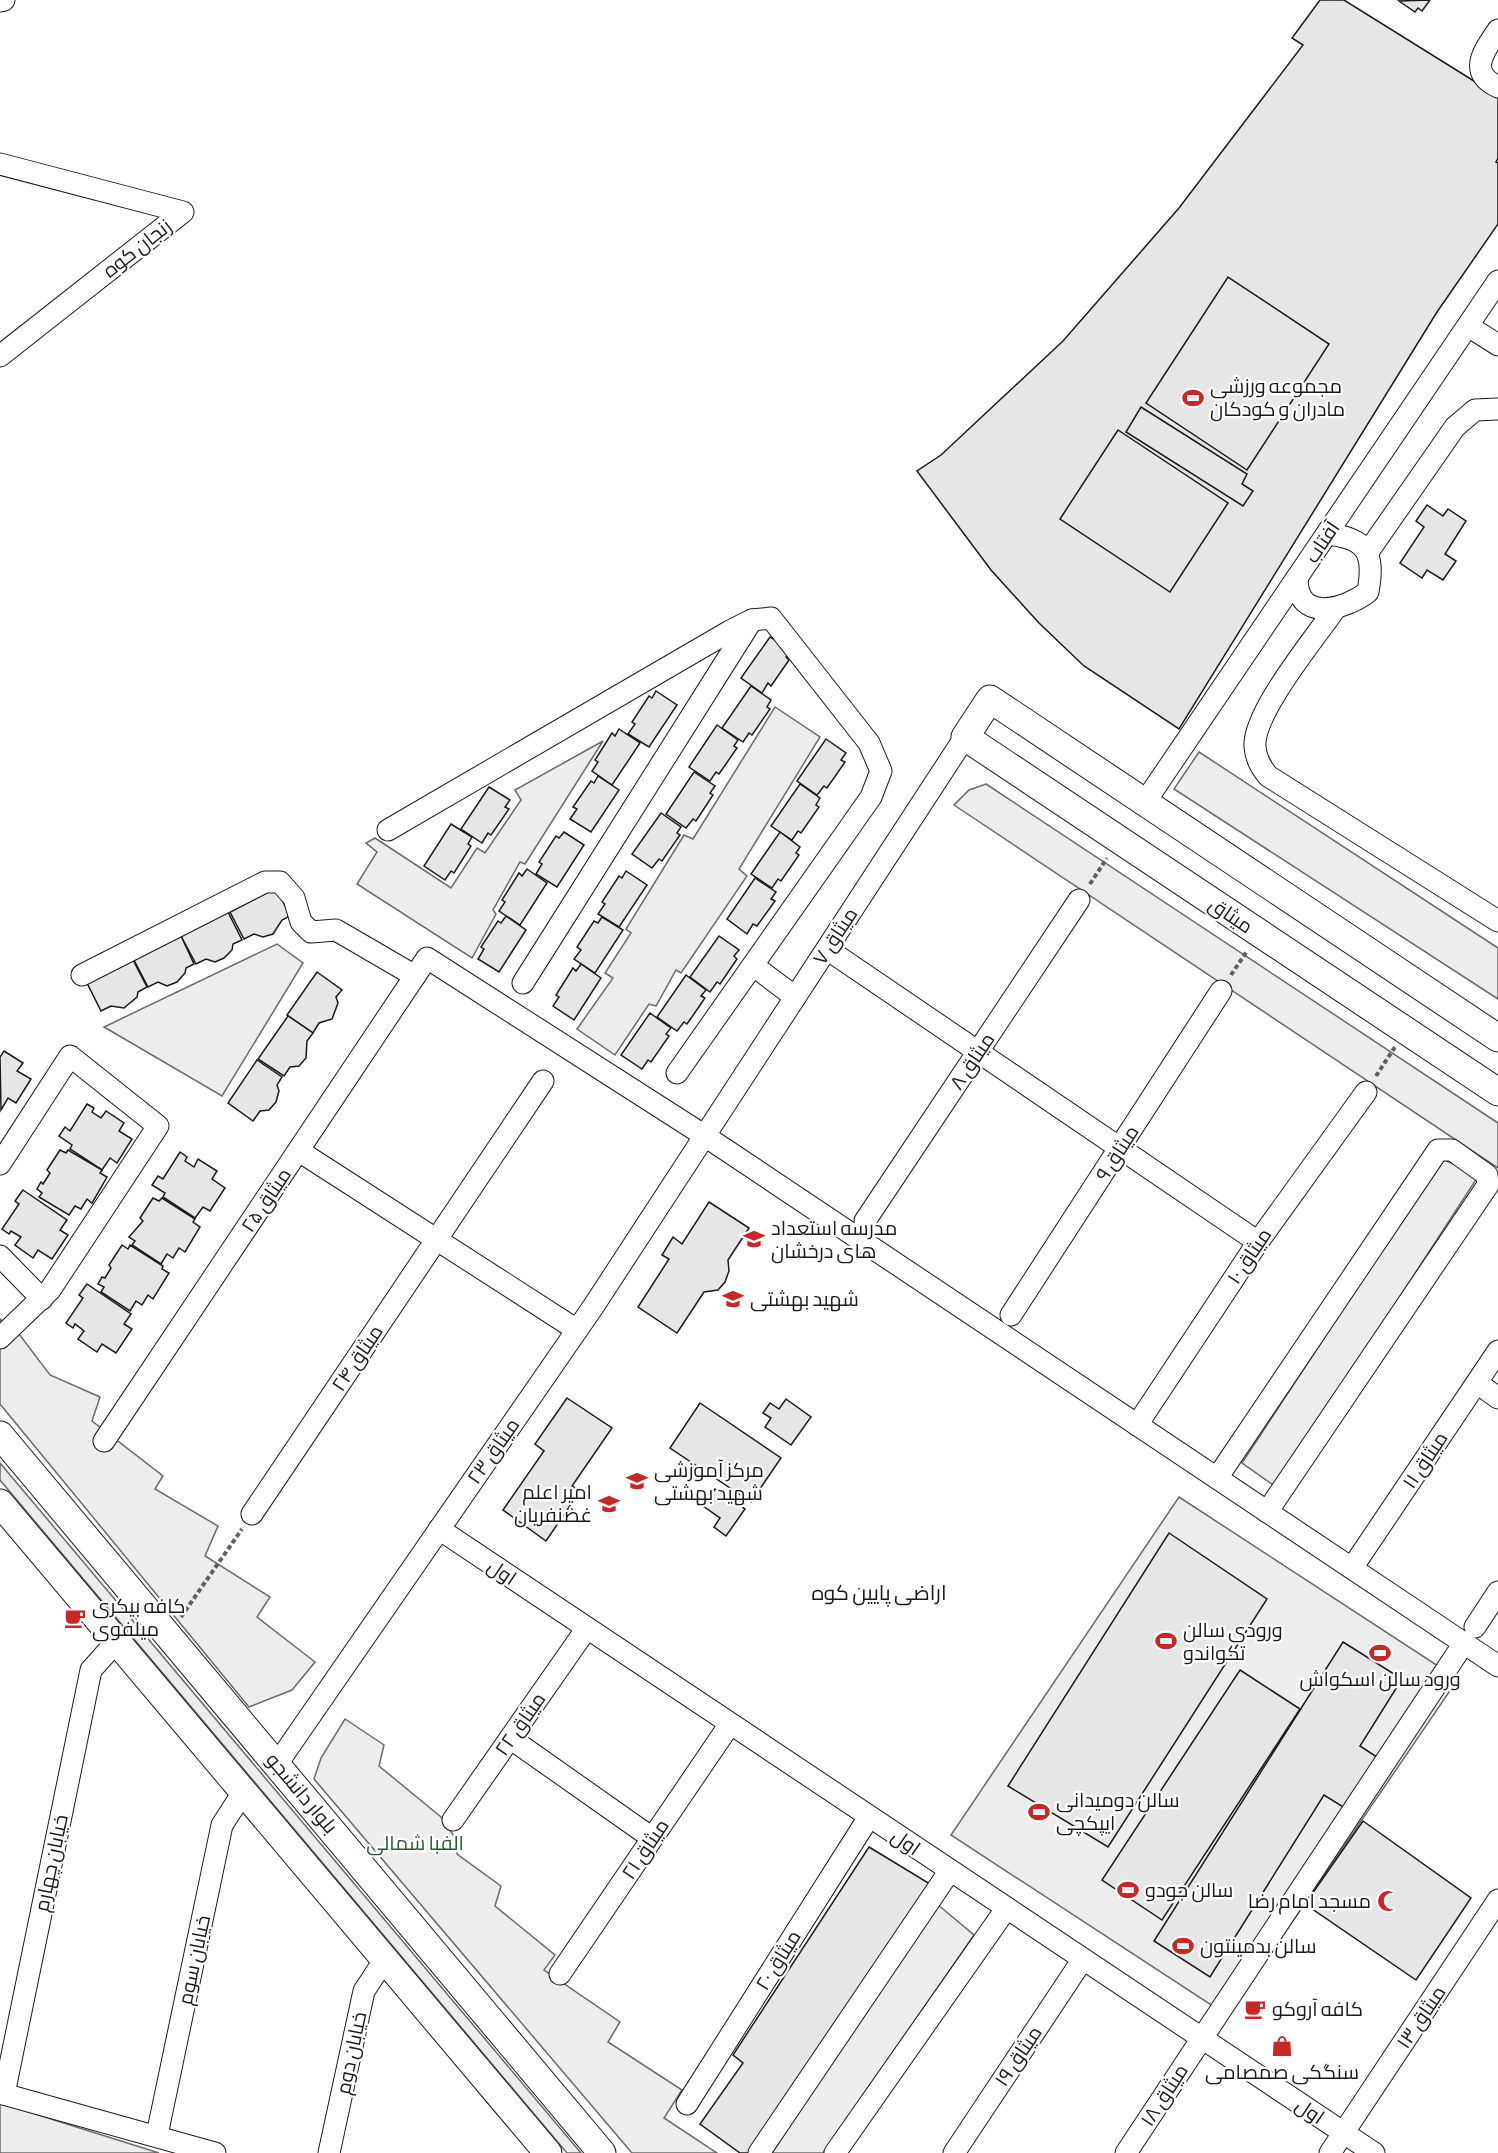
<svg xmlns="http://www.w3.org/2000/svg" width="1498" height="2153" viewBox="0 0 1498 2153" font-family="'Sofia Sans Condensed',Cairo,sans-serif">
<rect width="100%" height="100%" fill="#fff"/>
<g fill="#ededed" stroke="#6a6a6a" stroke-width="1.5">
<polygon points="775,707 820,737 739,869 747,876 681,973 676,970 656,1006 649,1004 615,1055 577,1029 613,978 605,973 631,933 626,929 684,835 693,839"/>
<polygon points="603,741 525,864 520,862 493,910 496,914 472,958 357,884 377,852 366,843 375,838 451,888 477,848 485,853 521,800 515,790"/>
<polygon points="1199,752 1498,948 1498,999 1174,789"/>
<polygon points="986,784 1498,1123 1498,1168 954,805 969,790"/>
<polygon points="277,944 303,963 222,1096 104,1027"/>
<polygon points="1442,1159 1479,1175 1276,1487 1242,1463"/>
<polygon points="0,1319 16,1330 50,1375 100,1397 92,1421 163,1476 155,1489 218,1526 205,1556 270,1597 257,1617 315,1662 292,1690 249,1707 0,1404"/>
<polygon points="0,1463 581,2153 567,2153 0,1480"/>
<polygon points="1179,1497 1458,1679 1228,2016 951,1835"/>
<polygon points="345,1719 384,1745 379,1766 441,1817 456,1839 457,1854 501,1886 495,1906 555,1955 544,1970 620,2022 608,2042 682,2090 664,2118 717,2153 632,2153 314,1779 321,1758"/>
<polygon points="937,1904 974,1935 823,2153 772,2153"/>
<polygon points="0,2103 159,2153 0,2153"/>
</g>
<g fill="#e6e6e6" stroke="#1a1a1a" stroke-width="1.5">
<polygon points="1320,0 1344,0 1498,96 1498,158 1496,162 1498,163 1498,224 1437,312 1179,729 1084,666 1039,623 991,570 917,471 941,455 1063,341 1179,208 1303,45 1292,38"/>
<polygon points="1430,0 1422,11 1418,8 1415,12 1399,1"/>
<polygon points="1228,277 1329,344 1247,470 1146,403"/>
<polygon points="1141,407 1247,474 1242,484 1253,491 1243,506 1126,432"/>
<polygon points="1118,430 1228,503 1170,592 1060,519"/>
<polygon points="1427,505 1443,516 1448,509 1466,521 1445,554 1456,561 1443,580 1427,570 1422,578 1400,563 1424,527 1416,521"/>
<polygon points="770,637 791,651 786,657 789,660 771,686 768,683 762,693 741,678"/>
<polygon points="751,686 771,700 767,707 770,709 752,735 749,733 743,742 722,728"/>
<polygon points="656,691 677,705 649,747 628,734 635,724 632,722 649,696 652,698"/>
<polygon points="717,725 738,740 734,746 737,748 719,774 716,772 710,781 689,767"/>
<polygon points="619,729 640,743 612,785 592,771 598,762 595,760 612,733 615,736"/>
<polygon points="826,739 846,753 841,760 845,762 827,788 824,786 817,795 797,781"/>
<polygon points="694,772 715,786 710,793 713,795 696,821 693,819 686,828 666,814"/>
<polygon points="598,776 619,790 591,832 570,819 577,809 573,807 591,781 594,783"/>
<polygon points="800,784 820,798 816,805 819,807 801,833 798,831 792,840 771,826"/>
<polygon points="489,787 510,800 505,807 509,809 491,835 488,833 482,843 461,829"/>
<polygon points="661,813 681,827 677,833 680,835 662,861 659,859 652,868 632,854"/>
<polygon points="451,824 472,837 468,844 471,846 454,873 451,871 445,880 424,866"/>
<polygon points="564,832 584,845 557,887 536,874 542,864 539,862 556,836 559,838"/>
<polygon points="780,832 800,847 796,853 799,855 781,881 778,879 772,888 751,874"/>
<polygon points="527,869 547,883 520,925 499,911 505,902 502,900 519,873 522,876"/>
<polygon points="626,871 647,885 619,927 598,914 605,904 602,902 619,876 622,878"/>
<polygon points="755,878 776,892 771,899 775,901 757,926 753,924 747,934 727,919"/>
<polygon points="276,888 290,916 282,920 273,934 263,937 254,934 244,939 230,912"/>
<polygon points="228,912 242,940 233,944 232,950 224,958 215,962 206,959 196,964 181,936"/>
<polygon points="506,916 526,930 499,972 478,959 484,949 481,947 498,921 501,923"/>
<polygon points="602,917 623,930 595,973 574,959 581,950 577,947 594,921 598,923"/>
<polygon points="181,936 194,964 186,968 185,973 177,982 167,986 158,982 148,987 134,960"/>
<polygon points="719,936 739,950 734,956 737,959 720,984 717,982 710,992 690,977"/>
<polygon points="133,960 147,987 138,992 137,997 124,1008 111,1006 101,1011 87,983"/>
<polygon points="581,964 601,978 574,1020 553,1006 559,997 556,995 573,968 576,971"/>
<polygon points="317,972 342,990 336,997 338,1003 332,1019 319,1023 313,1033 287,1015"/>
<polygon points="686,975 706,990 701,996 705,998 687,1024 684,1022 677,1031 657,1017"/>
<polygon points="650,1013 671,1028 666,1034 669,1036 651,1062 648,1060 642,1069 621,1055"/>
<polygon points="288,1016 313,1033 307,1041 306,1058 299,1066 290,1067 284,1076 258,1059"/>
<polygon points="4,1051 23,1063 17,1071 31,1079 16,1103 8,1098 1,1110 0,1057"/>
<polygon points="257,1060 282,1077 277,1085 279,1091 276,1102 269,1110 260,1111 253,1121 228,1103"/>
<polygon points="87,1104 94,1108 92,1112 101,1118 106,1111 124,1123 119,1131 132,1139 117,1163 110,1158 102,1170 70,1149 72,1145 59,1136 65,1127 70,1131"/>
<polygon points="60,1150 66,1153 68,1150 102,1170 100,1173 107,1177 92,1203 87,1199 81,1209 75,1206 69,1215 39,1197 42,1193 37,1189 41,1182 43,1184 50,1173 47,1170"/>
<polygon points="180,1152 187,1157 185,1161 194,1167 198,1159 217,1171 212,1179 225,1188 210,1211 203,1207 195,1218 163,1197 165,1193 152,1185 158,1176 163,1179"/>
<polygon points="23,1190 67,1220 60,1230 68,1235 52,1259 38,1250 33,1258 15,1245 21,1237 11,1231 9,1234 2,1229 19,1204 15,1201"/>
<polygon points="153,1198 159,1201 162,1198 195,1219 193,1222 200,1227 185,1252 179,1248 173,1258 167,1254 161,1264 132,1245 135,1241 129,1237 143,1221 140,1218"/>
<polygon points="709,1202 749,1228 728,1260 729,1271 725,1282 718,1290 704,1292 677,1333 638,1307 669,1259 662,1255 673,1237 682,1244"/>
<polygon points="122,1245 128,1249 130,1245 163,1266 162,1269 169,1273 153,1299 148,1295 142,1305 136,1301 130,1311 101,1292 104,1287 98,1284 102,1277 105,1278 111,1268 109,1265"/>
<polygon points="87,1284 131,1314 124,1324 132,1329 116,1353 102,1344 97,1352 78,1339 84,1331 75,1324 73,1328 66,1323 83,1298 79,1295"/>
<polygon points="567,1398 612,1428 572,1486 580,1491 546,1541 503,1510 544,1451 535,1444"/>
<polygon points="786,1399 811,1417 791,1445 765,1427 771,1418 763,1413 770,1403 779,1409"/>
<polygon points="700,1403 781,1458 751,1502 670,1448"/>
<polygon points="715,1489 745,1509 726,1536 714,1527 720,1518 703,1506"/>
<polygon points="1169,1533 1267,1599 1108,1847 1008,1786"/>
<polygon points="1343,1642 1402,1679 1360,1746 1380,1759 1348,1810 1324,1795 1210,1977 1154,1941"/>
<polygon points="1240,1670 1300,1709 1162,1920 1102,1880"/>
<polygon points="1363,1821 1471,1898 1416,1980 1305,1904"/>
<polygon points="869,1847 930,1884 751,2153 740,2153 700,2124 743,2063 733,2055"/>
</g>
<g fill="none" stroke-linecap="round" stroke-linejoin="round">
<defs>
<g id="minor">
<polyline points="0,1 4,0"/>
<path d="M1498 30C1484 51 1467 72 1498 87"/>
<polyline points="0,164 183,212 0,356"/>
<polyline points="1468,326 1498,345"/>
<polyline points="1368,552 1455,427 1475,410 1498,409"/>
<path d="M1297 578C1297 623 1344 610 1368 592 1375 553 1367 538 1327 534"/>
<path d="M1335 609C1315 638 1252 714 1255 747 1256 759 1261 767 1268 776L1498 921"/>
<polyline points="1145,802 1498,281"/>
<polyline points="388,830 730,631 752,620 771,618 869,743 881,771 871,797 677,1073"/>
<polyline points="827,949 1258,1242"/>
<polyline points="754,966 795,997"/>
<polyline points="82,975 265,882 280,882 294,898 301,922 311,932 336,930 415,976"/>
<polyline points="523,983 752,620"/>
<polyline points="299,1151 577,1330"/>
<polyline points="0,1164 70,1056 158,1126 50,1290 0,1338"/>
<polyline points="865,1221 1079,900"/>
<polyline points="0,1256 42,1299"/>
<polyline points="1011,1315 1221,991"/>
<polyline points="1477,1383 1498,1398"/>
<polyline points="1137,1425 1258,1242 1366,1092"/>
<polyline points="104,1441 427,958 705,1136 1498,1666"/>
<polyline points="1217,1478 1438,1150 1452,1150 1487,1175 1488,1185 1267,1512"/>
<polyline points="252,1514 543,1081"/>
<polyline points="439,1529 1374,2153"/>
<polyline points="1352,1568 1498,1351"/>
<polyline points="1475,1627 1498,1592"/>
<polyline points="510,1738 652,1838"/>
<polyline points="277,1764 593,1307 965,737"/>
<polyline points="453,1820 587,1628"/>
<polyline points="560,1974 730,1724"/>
<polyline points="0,2093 215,2153"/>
<polyline points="4,2094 91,1670 117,1641"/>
<polyline points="687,2104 869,1817"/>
<polyline points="157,2135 222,1825 244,1791"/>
<polyline points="329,2153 364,1991 385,1959"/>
<polyline points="759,2153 949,1872"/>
<polyline points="835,2153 1006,1909"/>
<polyline points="954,2153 1083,1959"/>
<polyline points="1126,2153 1464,1643"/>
<polyline points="1330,2153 1498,1900"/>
</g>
<g id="major">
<polyline points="1498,1038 990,699 965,737 1498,1092"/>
<polyline points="0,1435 602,2153"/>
<polyline points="0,1503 548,2153"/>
</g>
</defs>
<use href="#minor" stroke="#1a1a1a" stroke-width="23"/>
<use href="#major" stroke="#1a1a1a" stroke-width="29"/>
<g stroke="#5f5f5f" stroke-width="4" stroke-dasharray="4.5 3" stroke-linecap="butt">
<polyline points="1090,884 1107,858"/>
<polyline points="1231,975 1247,951"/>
<polyline points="1376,1076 1395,1047"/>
<polyline points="181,1617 242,1529"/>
</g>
<use href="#minor" stroke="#fff" stroke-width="21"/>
<use href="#major" stroke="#fff" stroke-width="27"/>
</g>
<defs>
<symbol id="stadium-bare" viewBox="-9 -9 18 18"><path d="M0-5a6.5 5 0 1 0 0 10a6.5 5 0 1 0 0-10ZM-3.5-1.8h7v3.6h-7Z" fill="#c62828" stroke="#fff" stroke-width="2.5" paint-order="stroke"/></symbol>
<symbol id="school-bare" viewBox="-9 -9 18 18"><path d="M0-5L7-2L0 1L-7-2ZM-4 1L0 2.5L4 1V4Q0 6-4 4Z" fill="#c62828" stroke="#fff" stroke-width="2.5" paint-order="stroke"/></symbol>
<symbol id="cafe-bare" viewBox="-9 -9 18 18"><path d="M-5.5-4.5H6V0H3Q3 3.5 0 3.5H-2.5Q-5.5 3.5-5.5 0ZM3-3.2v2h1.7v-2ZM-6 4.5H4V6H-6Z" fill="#c62828" stroke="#fff" stroke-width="2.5" paint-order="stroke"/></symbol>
<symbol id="mosque-bare" viewBox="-9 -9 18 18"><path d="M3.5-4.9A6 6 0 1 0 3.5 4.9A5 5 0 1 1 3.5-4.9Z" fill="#c62828" stroke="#fff" stroke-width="2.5" paint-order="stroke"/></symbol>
<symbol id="shop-bare" viewBox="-9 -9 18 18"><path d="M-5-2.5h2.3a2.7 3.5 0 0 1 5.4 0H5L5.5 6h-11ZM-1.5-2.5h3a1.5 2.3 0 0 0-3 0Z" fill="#c62828" stroke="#fff" stroke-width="2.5" paint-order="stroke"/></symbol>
</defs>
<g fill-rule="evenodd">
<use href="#stadium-bare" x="1178" y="383" width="30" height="30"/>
<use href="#school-bare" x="739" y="1224" width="30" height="30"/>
<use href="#school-bare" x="718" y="1284" width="30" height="30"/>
<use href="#school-bare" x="622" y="1466" width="30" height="30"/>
<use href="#school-bare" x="594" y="1489" width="30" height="30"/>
<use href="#cafe-bare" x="60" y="1603" width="30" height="30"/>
<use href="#stadium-bare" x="1151" y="1626" width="30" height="30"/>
<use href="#stadium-bare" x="1365" y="1638" width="30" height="30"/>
<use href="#stadium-bare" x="1024" y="1797" width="30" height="30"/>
<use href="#stadium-bare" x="1113" y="1875" width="30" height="30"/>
<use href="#mosque-bare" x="1373" y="1886" width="30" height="30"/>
<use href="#stadium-bare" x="1168" y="1931" width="30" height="30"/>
<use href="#cafe-bare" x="1240" y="1994" width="30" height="30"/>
<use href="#shop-bare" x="1267" y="2031" width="30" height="30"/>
</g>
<g text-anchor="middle" stroke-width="4.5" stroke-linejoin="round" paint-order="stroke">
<g font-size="20" fill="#1a1a1a" stroke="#fff">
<text transform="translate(137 248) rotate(-38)" y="7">زنجان کوه</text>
<text transform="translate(1322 542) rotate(-56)" y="7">آفتاب</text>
<text transform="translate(1231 915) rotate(34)" y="7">میثاق</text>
<text transform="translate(835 936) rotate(-57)" y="7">میثاق ۷</text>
<text transform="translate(972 1061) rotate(-56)" y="7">میثاق ۸</text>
<text transform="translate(1117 1153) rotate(-57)" y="7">میثاق ۹</text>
<text transform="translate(266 1200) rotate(-56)" y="7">میثاق ۲۵</text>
<text transform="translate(1249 1256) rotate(-56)" y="7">میثاق ۱۰</text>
<text transform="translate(357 1358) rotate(-56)" y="7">میثاق ۲۴</text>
<text transform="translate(493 1451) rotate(-55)" y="7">میثاق ۲۳</text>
<text transform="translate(1425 1460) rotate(-56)" y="7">میثاق ۱۱</text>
<text transform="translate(502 1572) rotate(34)" y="7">اول</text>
<text transform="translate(520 1724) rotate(-55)" y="7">میثاق ۲۲</text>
<text transform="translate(302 1793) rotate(50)" y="7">بلوار دانشجو</text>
<text transform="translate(906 1842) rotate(35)" y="7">اول</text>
<text transform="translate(645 1849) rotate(-56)" y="7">میثاق ۲۱</text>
<text transform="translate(51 1863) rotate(-78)" y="7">خیابان چهارم</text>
<text transform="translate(194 1960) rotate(-78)" y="7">خیابان سوم</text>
<text transform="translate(778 1960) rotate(-58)" y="7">میثاق ۲۰</text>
<text transform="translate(1421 2017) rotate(-56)" y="7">میثاق ۱۳</text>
<text transform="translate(351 2053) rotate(-78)" y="7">خیابان دوم</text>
<text transform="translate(1018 2056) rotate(-56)" y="7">میثاق ۱۹</text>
<text transform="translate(1164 2095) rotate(-57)" y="7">میثاق ۱۸</text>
<text transform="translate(1310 2111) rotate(34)" y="7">اول</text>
</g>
<g font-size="20" fill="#1a1a1a" stroke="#fff" text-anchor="start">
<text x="1210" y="393">مجموعه ورزشی<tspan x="1210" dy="23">مادران و کودکان</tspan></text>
<text x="771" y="1235">مدرسه استعداد<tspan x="771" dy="23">های درخشان</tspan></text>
<text x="750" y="1306">شهید بهشتی</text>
<text x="654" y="1477">مرکز آموزشی<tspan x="654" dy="23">شهید بهشتی</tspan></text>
<text x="592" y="1499" text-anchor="end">امیر اعلم<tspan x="592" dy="23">غضنفریان</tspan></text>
<text x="92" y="1613">کافه بیکری<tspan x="92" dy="23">میلفوی</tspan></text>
<text x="1183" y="1637">ورودی سالن<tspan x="1183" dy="23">تکواندو</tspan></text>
<text x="1380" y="1686" text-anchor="middle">ورود سالن اسکواش</text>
<text x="1056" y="1807">سالن دومیدانی<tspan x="1056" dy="23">ایپکچی</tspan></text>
<text x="1145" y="1897">سالن جودو</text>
<text x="1371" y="1908" text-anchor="end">مسجد امام رضا</text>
<text x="1200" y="1953">سالن بدمینتون</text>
<text x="1272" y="2016">کافه آروکو</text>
<text x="1282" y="2079" text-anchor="middle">سنگکی صمصامی</text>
</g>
<g font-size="20" fill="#2b5a34" stroke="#fff">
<text x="415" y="1850">الفبا شمالی</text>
</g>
<g font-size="21" fill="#1a1a1a" stroke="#fff">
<text x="879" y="1600">اراضی پایین کوه</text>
</g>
</g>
</svg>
